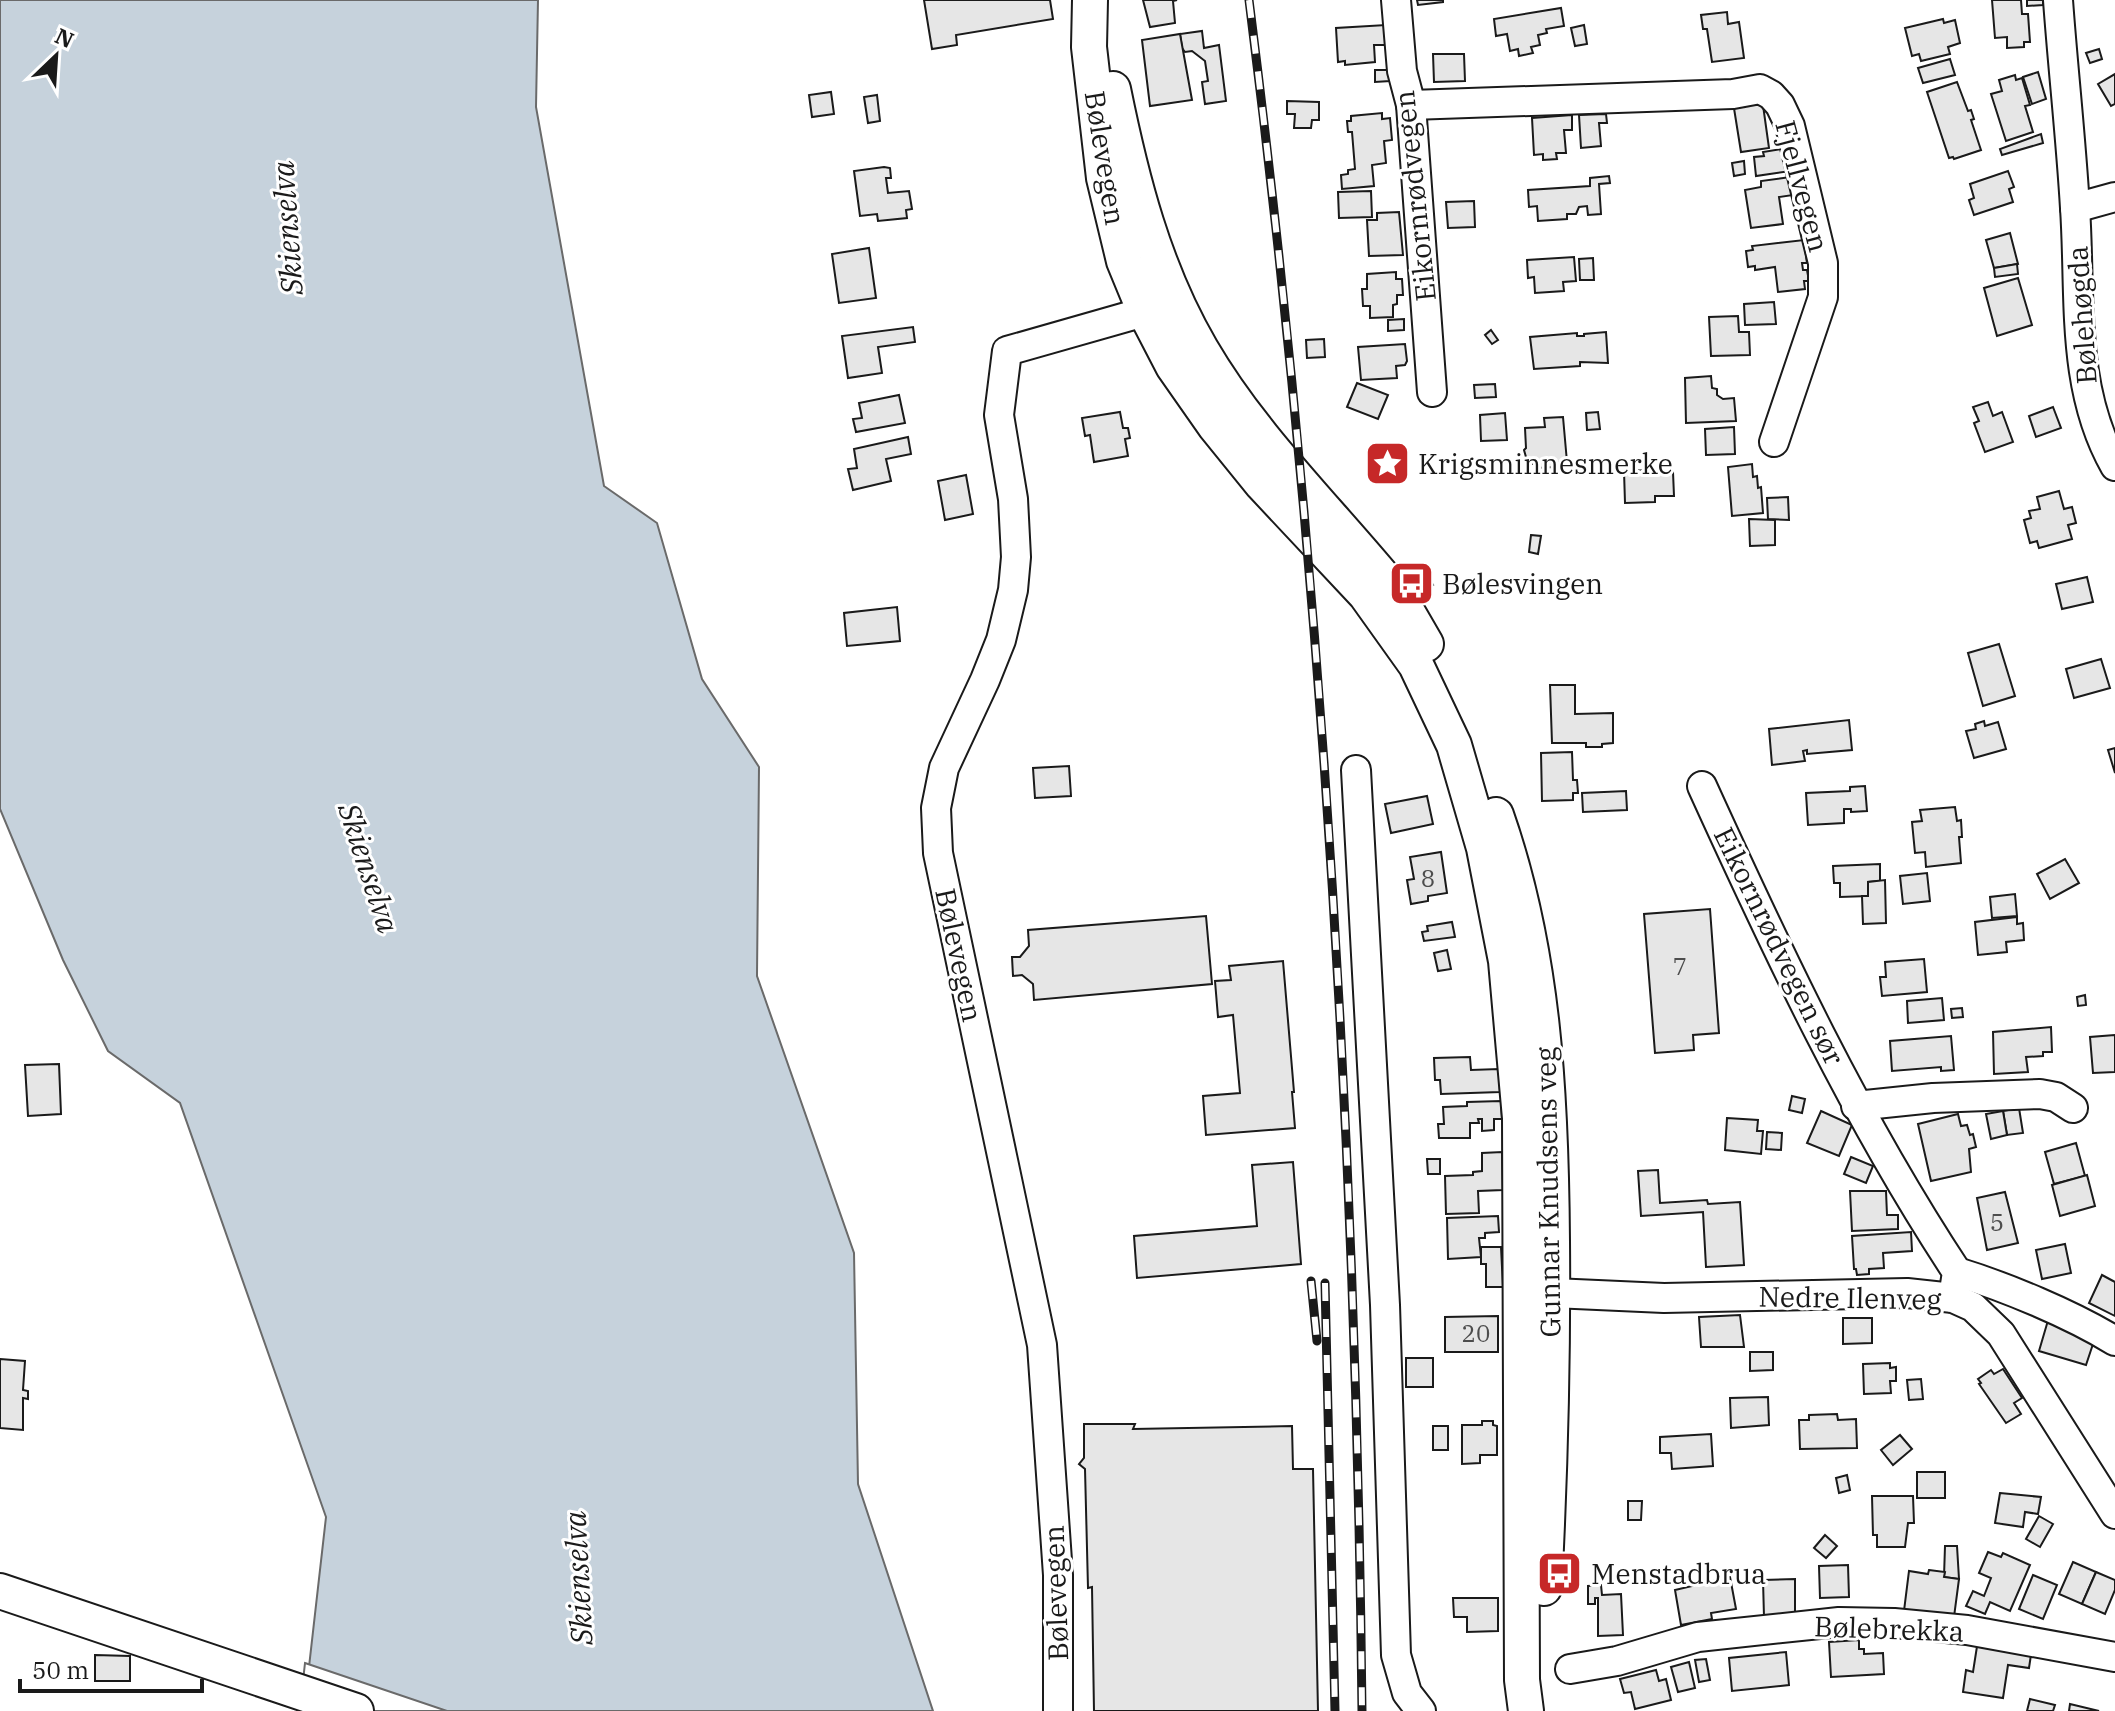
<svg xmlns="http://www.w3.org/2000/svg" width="2115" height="1711" viewBox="0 0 2115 1711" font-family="'IBM Plex Serif',serif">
<rect width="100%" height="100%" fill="#fff"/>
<polygon fill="#c6d2dc" stroke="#6a6a6a" stroke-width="2" points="0,0 538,0 536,107 604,486 657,523 702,679 759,767 757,976 854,1253 858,1484 933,1711 304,1711 326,1517 180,1103 108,1051 63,960 0,809"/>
<polygon fill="#fff" stroke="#6a6a6a" stroke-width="2" points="305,1663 447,1711 308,1711 300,1708"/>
<g fill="#e6e6e6" stroke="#1a1a1a" stroke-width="2">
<polygon points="924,0 1050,0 1053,19 956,35 957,45 932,49"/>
<polygon points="1143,0 1177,0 1173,1 1175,23 1150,27"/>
<polygon points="1417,0 1443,0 1443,2 1418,5"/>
<polygon points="1992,0 2021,0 2022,14 2028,14 2030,42 2024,42 2024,47 2007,48 2007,37 1995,38"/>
<polygon points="2027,0 2043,0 2043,5 2027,6"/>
<polygon points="1561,8 1564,26 1546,29 1547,33 1538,35 1540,45 1531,47 1533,53 1519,56 1518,49 1510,51 1507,34 1496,36 1494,19"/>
<polygon points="1727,12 1728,24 1739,22 1744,58 1712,62 1707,29 1703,29 1701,15"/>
<polygon points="1943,19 1944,23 1955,20 1960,43 1948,47 1950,54 1921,61 1919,54 1912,56 1905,28"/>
<polygon points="1386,25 1387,45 1374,45 1375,62 1345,65 1345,61 1338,62 1336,28"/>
<polygon points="1584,25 1587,44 1575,46 1571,28"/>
<polygon points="1202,31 1204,48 1219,45 1226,101 1205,104 1202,82 1208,81 1205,61 1192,51 1185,52 1182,48 1180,34"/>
<polygon points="1180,34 1192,100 1150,106 1142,40"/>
<polygon points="2099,49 2102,59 2090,63 2086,53"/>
<polygon points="1433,54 1464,54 1465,81 1434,82"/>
<polygon points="1950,59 1955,75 1923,83 1918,68"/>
<polygon points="1375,70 1389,70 1390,81 1375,82"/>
<polygon points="2038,72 2046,99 2032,104 2023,77"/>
<polygon points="2115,74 2115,104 2111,106 2098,84"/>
<polygon points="2015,75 2016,80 2022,78 2030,105 2025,106 2033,132 2006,141 1991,94 2002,91 1999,80"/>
<polygon points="1957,82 1968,111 1971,110 1974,119 1971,120 1981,150 1954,159 1953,157 1949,158 1927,92"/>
<polygon points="831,92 834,114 812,117 809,95"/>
<polygon points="877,95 880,121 868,123 864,97"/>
<polygon points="1762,98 1769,148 1741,152 1733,102"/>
<polygon points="1287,101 1319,102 1319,120 1312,120 1311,128 1294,128 1295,114 1287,114"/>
<polygon points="1382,113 1382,119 1390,118 1392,140 1384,141 1386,163 1372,165 1374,186 1342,189 1341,175 1348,174 1348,170 1355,169 1352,132 1348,132 1347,121 1351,121 1351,116"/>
<polygon points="1606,114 1607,123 1599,123 1601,146 1581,148 1579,115"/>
<polygon points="1572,115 1572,130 1564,130 1566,153 1556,153 1557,159 1543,160 1543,154 1534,155 1532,118"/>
<polygon points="2041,134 2043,143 2002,155 2000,149"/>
<polygon points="1788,148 1791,171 1756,176 1754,157 1764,156 1763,152"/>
<polygon points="1744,161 1745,174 1734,176 1732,163"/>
<polygon points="884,167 890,168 891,178 886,178 888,193 909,191 912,209 906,210 907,218 878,221 877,214 860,216 854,171"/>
<polygon points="2008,171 2014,187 2009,189 2013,202 1974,215 1969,200 1974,198 1970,184"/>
<polygon points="1609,176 1610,183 1599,184 1601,214 1588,215 1587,206 1579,207 1576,214 1567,214 1567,219 1538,221 1537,206 1529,207 1528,190 1590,186 1590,178"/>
<polygon points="1798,176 1800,194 1779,197 1783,224 1751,228 1745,190 1761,187 1761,181"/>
<polygon points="1371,191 1372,217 1339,218 1338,192"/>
<polygon points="1474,201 1475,227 1448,228 1446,202"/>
<polygon points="1399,212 1403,255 1369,256 1367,220 1377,220 1377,213"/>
<polygon points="2010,233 2018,264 1994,268 1986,240"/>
<polygon points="1804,240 1807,263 1802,263 1803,270 1807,270 1809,281 1804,281 1805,289 1778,292 1775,267 1755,270 1755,266 1748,267 1746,251 1753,250 1752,246"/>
<polygon points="869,248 876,298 839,303 832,254"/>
<polygon points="1574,257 1576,281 1563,282 1564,291 1535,293 1534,277 1528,278 1527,260"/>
<polygon points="1593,258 1594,280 1580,280 1579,259"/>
<polygon points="2017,264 2018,274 1995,277 1994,268"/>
<polygon points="1396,272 1396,279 1402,279 1403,295 1397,295 1397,304 1393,305 1393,317 1370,318 1370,306 1363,306 1362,289 1367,289 1367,274"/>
<polygon points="2018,278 2032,325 1997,336 1984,288"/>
<polygon points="1774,302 1776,324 1745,325 1744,304"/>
<polygon points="1738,316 1739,332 1749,332 1750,355 1711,356 1709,317"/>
<polygon points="1404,319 1404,330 1388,331 1388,320"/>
<polygon points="913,327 915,342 878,347 882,373 848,378 842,336"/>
<polygon points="1491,330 1498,340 1492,344 1485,335"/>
<polygon points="1606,332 1608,363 1580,362 1580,366 1534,369 1530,337 1577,333 1577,336 1584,336 1584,334"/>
<polygon points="1324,339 1325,357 1307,358 1306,340"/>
<polygon points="1405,344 1407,361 1405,365 1396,366 1397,378 1361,380 1358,347"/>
<polygon points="1711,376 1712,388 1717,389 1717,395 1723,399 1734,398 1736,421 1686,423 1685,378"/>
<polygon points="1357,383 1388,395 1378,419 1347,407"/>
<polygon points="1495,384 1496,397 1475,398 1474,385"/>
<polygon points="899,395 905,423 856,432 853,419 862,418 859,403"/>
<polygon points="1988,402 1993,416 2002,412 2013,442 1985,452 1974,423 1979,421 1973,407"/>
<polygon points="2053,407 2061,428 2036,437 2029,416"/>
<polygon points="1120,412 1123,428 1128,428 1130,438 1125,439 1128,456 1094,462 1090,435 1085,436 1082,418"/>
<polygon points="1598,412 1600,429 1587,430 1586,413"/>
<polygon points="1505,413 1507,440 1481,441 1480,415"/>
<polygon points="1563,417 1567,462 1555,463 1555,467 1536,468 1535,464 1528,464 1524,450 1526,448 1525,428 1545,427 1544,418"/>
<polygon points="1734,427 1735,454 1706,455 1705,429"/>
<polygon points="908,437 911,454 886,459 891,481 853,490 848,469 857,468 854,449"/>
<polygon points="1752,464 1753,477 1757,476 1758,488 1761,487 1763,513 1732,516 1728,467"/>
<polygon points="1654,470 1654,473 1673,472 1674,496 1655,496 1655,502 1625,503 1624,471"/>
<polygon points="966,475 973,514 945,520 938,481"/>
<polygon points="2059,491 2064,509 2072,507 2076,523 2068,525 2072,539 2039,548 2037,541 2030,543 2024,520 2031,518 2029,511 2040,509 2037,497"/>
<polygon points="1788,497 1789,520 1768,519 1767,498"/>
<polygon points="1749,519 1775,520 1775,545 1750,546"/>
<polygon points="1531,535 1541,536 1538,554 1529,552"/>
<polygon points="1427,575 1433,585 1425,590 1419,580"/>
<polygon points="2087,577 2093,602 2062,609 2056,584"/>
<polygon points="897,607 900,641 847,646 844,613"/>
<polygon points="1999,644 2015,696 1983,706 1968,653"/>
<polygon points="2101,659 2110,688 2074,698 2066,669"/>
<polygon points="1550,685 1575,685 1575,714 1613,713 1613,743 1602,744 1602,747 1586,747 1586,743 1552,743"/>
<polygon points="1849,720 1852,750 1807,754 1807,750 1803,751 1805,761 1772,765 1769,729"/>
<polygon points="1984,721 1985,726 1998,722 2006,749 1974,758 1966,731 1976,729 1975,724"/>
<polygon points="2115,748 2115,773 2108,750"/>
<polygon points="1572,752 1573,780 1577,780 1578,793 1573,793 1573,800 1542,801 1541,753"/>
<polygon points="1069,766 1071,796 1035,798 1033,768"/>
<polygon points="1865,786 1867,811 1851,812 1851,809 1844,809 1844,823 1808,825 1806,793 1850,791 1850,787"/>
<polygon points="1626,791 1627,810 1583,812 1582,793"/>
<polygon points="1427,796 1433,824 1391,833 1385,804"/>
<polygon points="1955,807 1957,821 1961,820 1962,837 1959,837 1961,863 1926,867 1925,852 1915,853 1912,822 1922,821 1920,810"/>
<polygon points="1441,852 1447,893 1428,896 1428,901 1411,904 1407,880 1414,879 1410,857"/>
<polygon points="2065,859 2079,883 2050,899 2037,874"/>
<polygon points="1880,864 1880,881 1868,882 1868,896 1840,897 1840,883 1834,883 1833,866"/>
<polygon points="1927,873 1930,901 1903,904 1900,876"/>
<polygon points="1885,880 1886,923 1863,924 1862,896 1868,896 1868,882"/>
<polygon points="2015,894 2017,916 1992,918 1990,897"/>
<polygon points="1710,909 1719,1033 1693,1035 1694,1050 1655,1053 1644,914"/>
<polygon points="1206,916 1212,984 1034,1000 1033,984 1022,975 1013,976 1012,957 1020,957 1029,946 1028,930"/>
<polygon points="2017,917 2017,924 2023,923 2024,940 2006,942 2007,952 1978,955 1975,922"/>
<polygon points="1452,922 1455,937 1424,941 1422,932 1428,931 1427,926"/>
<polygon points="1447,950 1451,969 1438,971 1434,953"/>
<polygon points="1924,959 1927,992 1882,996 1880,977 1886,977 1885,962"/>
<polygon points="1283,961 1294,1092 1292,1092 1295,1128 1206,1135 1203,1096 1240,1093 1233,1015 1218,1017 1215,981 1231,980 1229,966"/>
<polygon points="2085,995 2086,1005 2078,1006 2077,997"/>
<polygon points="1942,998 1944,1020 1908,1023 1907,1001"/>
<polygon points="1962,1008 1963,1017 1952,1018 1951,1009"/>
<polygon points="2051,1027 2052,1052 2043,1052 2043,1056 2026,1057 2028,1072 1994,1074 1993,1032"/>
<polygon points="2115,1035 2115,1072 2093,1073 2090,1037"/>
<polygon points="1951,1036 1954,1070 1941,1071 1941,1067 1892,1071 1890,1041"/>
<polygon points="1470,1057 1471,1070 1499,1069 1500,1092 1441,1094 1440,1080 1435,1080 1434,1058"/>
<polygon points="59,1064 61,1114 28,1116 25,1065"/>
<polygon points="1792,1096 1805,1099 1802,1113 1789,1110"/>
<polygon points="1501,1101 1502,1119 1494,1119 1494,1130 1482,1131 1482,1119 1478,1119 1479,1123 1470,1123 1470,1138 1439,1138 1438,1124 1444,1124 1443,1107 1467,1106 1467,1102"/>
<polygon points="2019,1108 2023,1133 2007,1135 2003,1111"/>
<polygon points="1821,1111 1852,1125 1839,1156 1807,1143"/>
<polygon points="2003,1111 2007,1135 1991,1139 1986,1114"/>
<polygon points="1958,1114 1961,1126 1967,1125 1970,1135 1973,1134 1976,1147 1969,1149 1971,1172 1931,1181 1918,1124"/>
<polygon points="1727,1118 1758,1120 1757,1131 1763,1131 1761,1154 1725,1150"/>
<polygon points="1767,1132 1782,1133 1781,1150 1766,1149"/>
<polygon points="2076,1143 2085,1176 2054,1184 2045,1152"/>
<polygon points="1502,1152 1503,1190 1478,1191 1479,1213 1446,1214 1445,1176 1473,1175 1473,1172 1482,1171 1482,1153"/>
<polygon points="1851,1157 1873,1166 1866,1183 1844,1174"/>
<polygon points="1427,1159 1440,1159 1440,1174 1428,1174"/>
<polygon points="1293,1162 1301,1264 1137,1278 1134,1236 1257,1226 1252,1165"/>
<polygon points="1658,1170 1660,1203 1707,1200 1708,1204 1740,1202 1744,1265 1706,1267 1703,1212 1641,1216 1638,1171"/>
<polygon points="2087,1175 2095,1206 2060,1216 2052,1185"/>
<polygon points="1850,1191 1886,1191 1887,1215 1898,1215 1898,1229 1852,1231"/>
<polygon points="2005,1192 2018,1243 1987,1250 1977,1198"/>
<polygon points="1498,1216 1499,1232 1485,1233 1485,1238 1479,1238 1481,1257 1448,1259 1447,1218"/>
<polygon points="1911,1232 1912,1251 1883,1253 1884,1268 1869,1269 1869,1274 1857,1275 1856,1269 1854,1269 1852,1236"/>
<polygon points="2065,1244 2071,1273 2042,1279 2036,1250"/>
<polygon points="1481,1247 1501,1247 1503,1287 1486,1287 1486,1264 1481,1264"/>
<polygon points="2102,1275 2115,1282 2115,1316 2089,1303"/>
<polygon points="1740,1315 1744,1347 1701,1347 1699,1317"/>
<polygon points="1498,1316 1498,1352 1445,1352 1445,1317"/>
<polygon points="2049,1317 2076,1326 2073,1334 2094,1341 2086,1365 2039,1351"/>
<polygon points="1843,1318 1872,1318 1872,1343 1843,1344"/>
<polygon points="1750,1352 1773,1352 1773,1370 1750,1371"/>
<rect x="1406" y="1358" width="27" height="29"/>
<polygon points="0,1359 25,1361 23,1390 28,1391 28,1399 23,1398 23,1430 0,1428"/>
<polygon points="1890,1363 1890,1368 1896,1367 1896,1381 1890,1381 1891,1393 1864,1394 1863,1364"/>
<polygon points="2003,1369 2022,1398 2014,1403 2021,1414 2006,1423 1979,1384 1981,1383 1978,1379 1991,1370 1994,1374"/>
<polygon points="1921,1379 1923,1399 1909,1400 1907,1380"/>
<polygon points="1768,1397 1769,1425 1731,1428 1730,1398"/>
<polygon points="1837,1414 1838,1420 1856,1419 1857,1448 1800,1449 1799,1420 1809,1420 1809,1415"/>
<polygon points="1482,1421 1493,1421 1493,1425 1497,1426 1497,1455 1480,1455 1480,1463 1462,1464 1462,1425 1482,1425"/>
<polygon points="1084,1424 1135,1424 1133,1429 1292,1426 1293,1469 1313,1469 1318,1711 1094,1711 1092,1587 1088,1588 1085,1469 1079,1464 1084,1458"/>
<rect x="1433" y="1426" width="15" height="24"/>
<polygon points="1711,1434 1713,1466 1672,1469 1671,1453 1660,1453 1660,1437"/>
<polygon points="1900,1435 1912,1449 1893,1465 1881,1450"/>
<rect x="1917" y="1472" width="28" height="26"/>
<polygon points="1847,1475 1850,1490 1839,1493 1836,1478"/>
<polygon points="2000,1493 2041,1497 2038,1514 2025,1512 2023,1527 1995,1523"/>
<polygon points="1872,1496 1913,1496 1914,1523 1908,1523 1905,1547 1877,1547 1877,1535 1873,1535"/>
<polygon points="1628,1501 1642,1501 1641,1520 1628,1520"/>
<polygon points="2039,1516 2053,1524 2040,1547 2026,1539"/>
<polygon points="1825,1535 1837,1546 1826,1558 1814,1548"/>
<polygon points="1945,1546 1957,1546 1959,1579 1944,1577"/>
<polygon points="1988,1552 2001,1557 2003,1553 2030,1565 2010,1611 1990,1602 1985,1614 1966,1606 1973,1591 1984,1596 1991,1578 1979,1573"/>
<polygon points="2073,1562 2096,1572 2082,1604 2059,1594"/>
<polygon points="1848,1565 1849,1597 1820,1598 1819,1566"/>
<polygon points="1929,1570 1945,1572 1944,1577 1959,1579 1954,1617 1904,1611 1909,1571 1928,1574"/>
<polygon points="2096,1572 2115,1580 2115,1590 2105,1614 2082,1604"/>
<polygon points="2033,1575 2057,1585 2043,1619 2019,1609"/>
<polygon points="1730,1577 1736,1609 1711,1613 1712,1619 1681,1625 1675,1590"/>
<polygon points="1795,1579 1795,1616 1764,1617 1763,1580"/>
<polygon points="1601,1585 1602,1595 1621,1594 1623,1635 1598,1636 1598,1598 1595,1598 1595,1604 1588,1604 1588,1586"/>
<polygon points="1453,1598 1498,1598 1498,1631 1467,1632 1467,1617 1454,1617"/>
<polygon points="1859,1640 1859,1649 1864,1649 1864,1654 1883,1653 1884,1674 1831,1677 1829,1642"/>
<polygon points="1978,1640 2032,1648 2029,1668 2008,1665 2003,1698 1963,1692 1966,1670 1973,1672"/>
<polygon points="1786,1652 1789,1685 1732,1691 1729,1658"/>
<polygon points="95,1655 130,1656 130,1681 95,1681"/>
<polygon points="1706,1659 1710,1680 1699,1682 1695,1660"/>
<polygon points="1689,1662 1695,1688 1678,1692 1671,1667"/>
<polygon points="1656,1670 1659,1681 1666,1679 1671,1700 1635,1709 1631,1692 1624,1693 1620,1679"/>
<polygon points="2030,1699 2055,1705 2053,1711 2027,1711"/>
<polygon points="2070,1704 2099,1711 2069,1711"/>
</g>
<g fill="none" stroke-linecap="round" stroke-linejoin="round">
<defs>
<g id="minor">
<polyline points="1396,0 1402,71 1411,105 1432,392"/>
<path d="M2058 0C2063 69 2071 139 2075 208 2081 295 2070 387 2115 466"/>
<polyline points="1411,105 1733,94 1760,89 1771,95 1780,105 1790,126 1823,263 1823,297 1774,442"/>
<polyline points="2075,208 2115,197"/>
<polyline points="1356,770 1385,1305 1396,1655 1407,1693 1421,1711"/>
<path d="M1702 786C1778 953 1856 1119 1957 1272L1953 1298"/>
<polyline points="1856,1106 1933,1098 2040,1094 2056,1097 2073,1108"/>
<path d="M1957 1272C2006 1287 2071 1314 2115 1341"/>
<polyline points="1531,1292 1664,1298 1907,1293 1953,1298 1973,1307 2001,1334 2115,1514"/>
<polyline points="1570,1669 1617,1661 1698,1637 1839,1622 1894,1623 1967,1630 2115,1657"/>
<polyline points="1058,1711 1058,1575 1042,1345 938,853 936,808 944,768 985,680 1001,640 1013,590 1016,557 1013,499 999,415 1007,351 1165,306"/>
</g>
<g id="major">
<polyline points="1090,0 1089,47 1104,178 1124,261 1145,312 1173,366 1215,426 1262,484 1366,595 1416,665 1454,745 1484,848 1506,961 1520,1118 1522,1680 1526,1711"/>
<path d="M1113 89C1131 178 1154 269 1201 349 1250 433 1321 503 1383 577L1404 606 1426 644"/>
<path d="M1496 815C1544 952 1551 1096 1552 1241 1553 1356 1550 1472 1544 1588"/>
<polyline points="0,1591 356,1711"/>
</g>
</defs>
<use href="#minor" stroke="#1a1a1a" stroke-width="32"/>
<use href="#major" stroke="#1a1a1a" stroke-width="38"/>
<use href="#minor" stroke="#fff" stroke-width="28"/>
<use href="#major" stroke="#fff" stroke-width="34"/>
<defs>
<g id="rail">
<path d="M1249 0C1321 568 1356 1139 1362 1711"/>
<polyline points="1311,1281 1317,1341"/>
<polyline points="1325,1283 1335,1711"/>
</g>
</defs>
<use href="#rail" stroke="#1a1a1a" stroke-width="9"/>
<use href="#rail" stroke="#fff" stroke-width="6" stroke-dasharray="18" stroke-linecap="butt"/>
</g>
<defs>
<symbol id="sight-square" viewBox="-11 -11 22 22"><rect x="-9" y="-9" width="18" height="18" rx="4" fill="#c62828" stroke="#fff"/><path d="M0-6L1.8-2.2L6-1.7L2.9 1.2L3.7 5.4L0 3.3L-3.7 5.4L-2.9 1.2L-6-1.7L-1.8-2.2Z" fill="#fff"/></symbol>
<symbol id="bus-square" viewBox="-11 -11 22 22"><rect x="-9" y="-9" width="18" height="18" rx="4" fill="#c62828" stroke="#fff"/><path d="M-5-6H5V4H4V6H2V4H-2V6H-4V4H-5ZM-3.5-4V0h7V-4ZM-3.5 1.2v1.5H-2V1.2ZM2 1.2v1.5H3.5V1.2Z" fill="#fff"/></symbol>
</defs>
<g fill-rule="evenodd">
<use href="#sight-square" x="1362" y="438" width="51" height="51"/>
<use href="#bus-square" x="1386" y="558" width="51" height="51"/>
<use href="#bus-square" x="1534" y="1548" width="51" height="51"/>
</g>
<g text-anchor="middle" stroke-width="6" stroke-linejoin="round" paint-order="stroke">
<g font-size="24" fill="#4d4d4d">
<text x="1428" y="887">8</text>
<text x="1680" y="975">7</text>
<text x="1997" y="1231">5</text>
<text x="1476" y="1342">20</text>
</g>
<g font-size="28" fill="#1a1a1a" stroke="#fff">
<text transform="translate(1105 158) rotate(81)" y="10">Bølevegen</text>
<text transform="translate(1802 186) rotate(75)" y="10">Fjellvegen</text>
<text transform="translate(1415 196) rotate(-96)" y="10">Eikornrødvegen</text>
<text transform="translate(2082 315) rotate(-94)" y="10">Bølehøgda</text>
<text transform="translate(1779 946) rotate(64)" y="10">Eikornrødvegen sør</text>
<text transform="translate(959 955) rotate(78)" y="10">Bølevegen</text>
<text transform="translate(1548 1192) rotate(-91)" y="10">Gunnar Knudsens veg</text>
<text transform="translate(1850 1298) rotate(1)" y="10">Nedre Ilenveg</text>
<text transform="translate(1056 1593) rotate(-92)" y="10">Bølevegen</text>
<text transform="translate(1889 1629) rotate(2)" y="10">Bølebrekka</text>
</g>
<g font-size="28" fill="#1a1a1a" stroke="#fff" text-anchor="start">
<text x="1418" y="474">Krigsminnesmerke</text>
<text x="1442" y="594">Bølesvingen</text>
<text x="1591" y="1584">Menstadbrua</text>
</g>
<g font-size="30" font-style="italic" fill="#1a1a1a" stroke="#fff">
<text transform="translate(288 228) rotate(-94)" y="10">Skienselva</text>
<text transform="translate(368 868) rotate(72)" y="10">Skienselva</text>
<text transform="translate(579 1578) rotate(-93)" y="10">Skienselva</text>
</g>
</g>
<g transform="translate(56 56) rotate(25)" stroke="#ffffff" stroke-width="6" paint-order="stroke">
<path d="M0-6L14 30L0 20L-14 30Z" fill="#1a1a1a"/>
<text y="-12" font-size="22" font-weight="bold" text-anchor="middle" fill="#1a1a1a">N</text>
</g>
<path d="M20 1679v12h182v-12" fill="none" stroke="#1a1a1a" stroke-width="4"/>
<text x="32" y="1679" font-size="24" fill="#1a1a1a" stroke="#ffffff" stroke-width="6" paint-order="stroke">50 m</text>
</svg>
